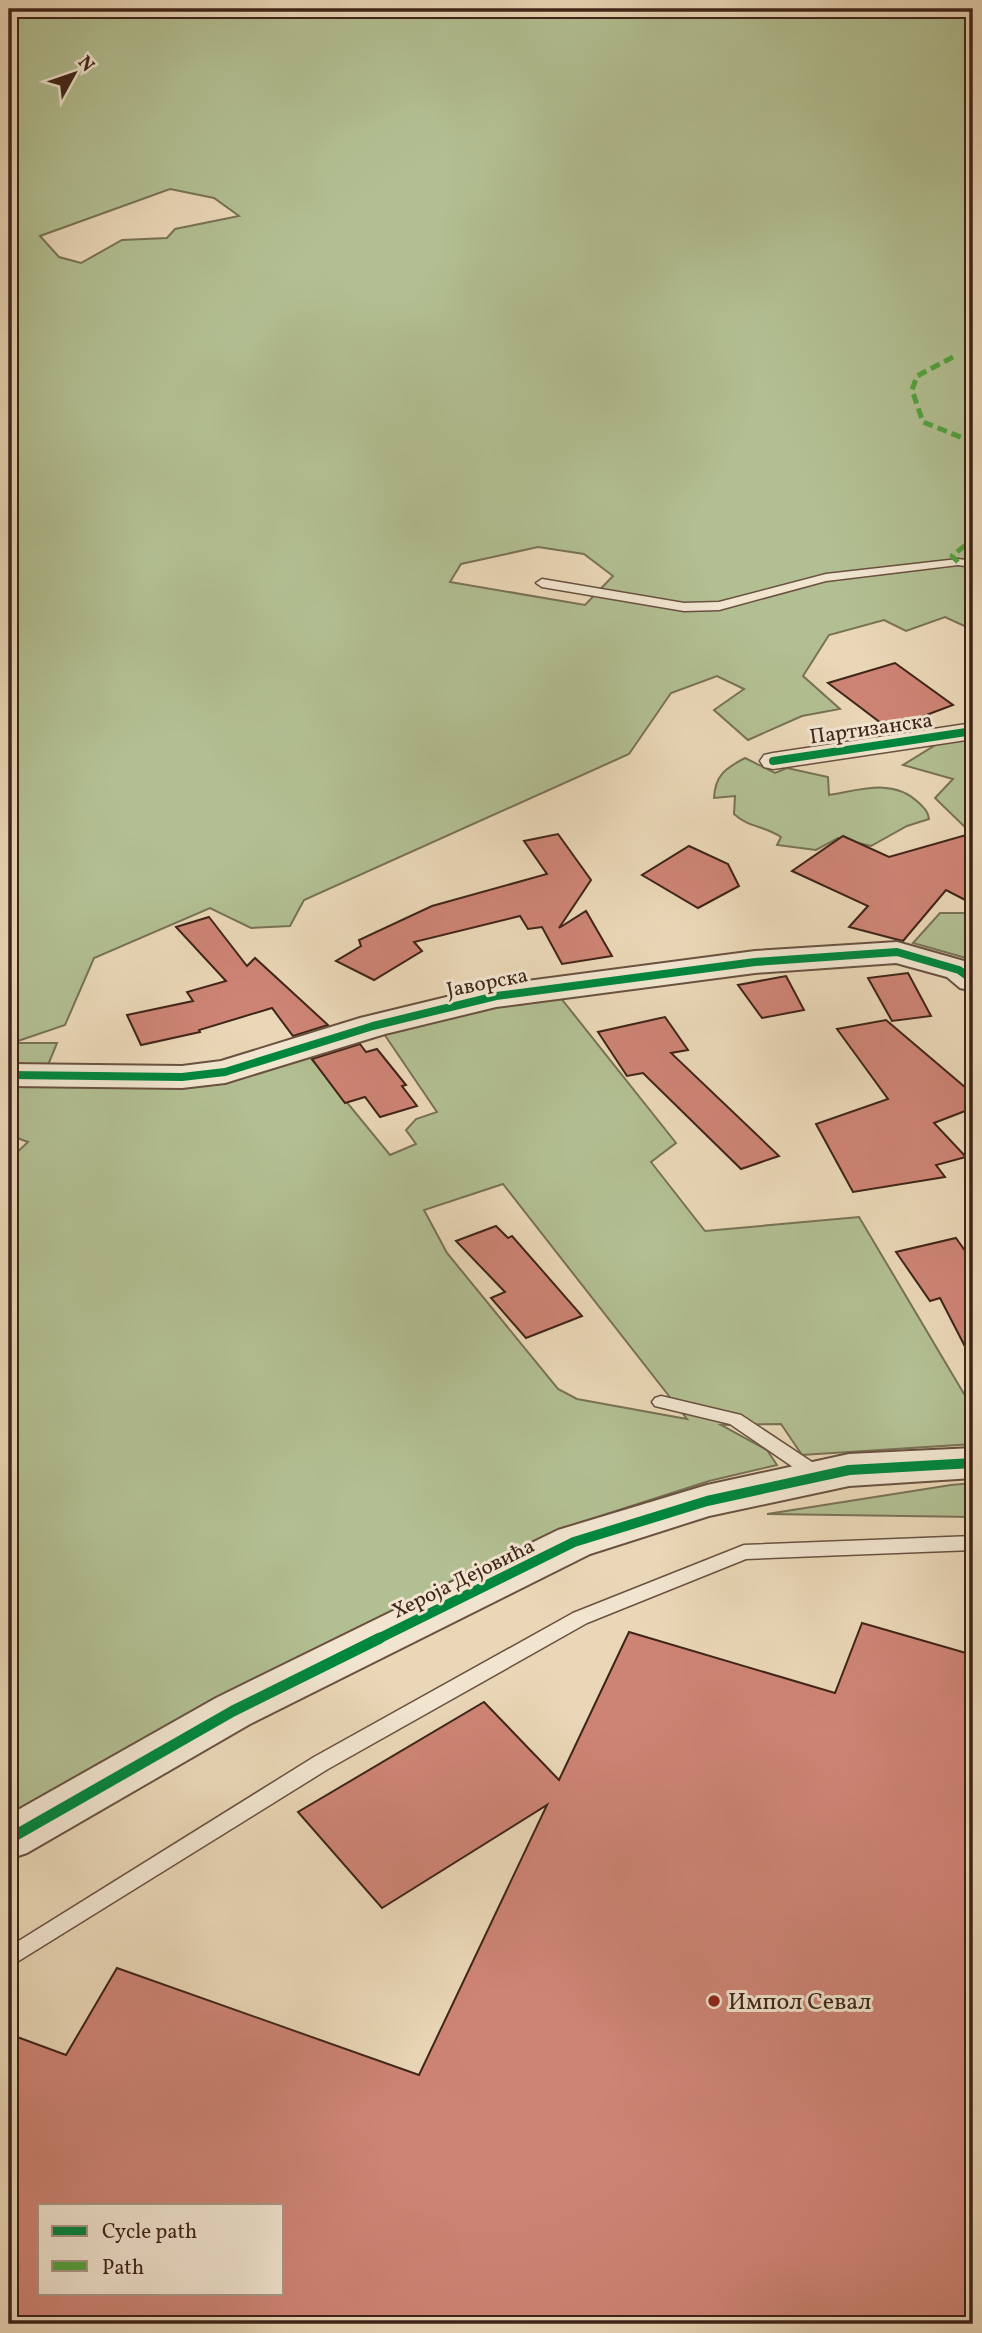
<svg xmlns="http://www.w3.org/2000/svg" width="982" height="2333" viewBox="0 0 982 2333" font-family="Vollkorn,serif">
<rect width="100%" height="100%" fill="#ead7b7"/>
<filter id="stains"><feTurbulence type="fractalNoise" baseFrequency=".00286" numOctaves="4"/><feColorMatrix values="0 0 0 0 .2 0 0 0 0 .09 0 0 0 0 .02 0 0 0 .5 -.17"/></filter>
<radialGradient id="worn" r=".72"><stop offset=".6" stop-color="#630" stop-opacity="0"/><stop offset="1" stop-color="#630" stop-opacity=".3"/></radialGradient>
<g fill="#b2bf92" stroke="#787256" stroke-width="2" fill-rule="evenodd">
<path d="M9 9H973V630L945 617 906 631 884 620 829 635 803 676 840 709 802 716 748 740 714 710 744 689 717 676 671 693 629 754 304 900 290 926 251 928 210 908 94 958 65 1025 12 1043H57L48 1065 9 1066ZM170 189 214 198 239 216 175 229 167 238 122 240 81 263 59 257 40 236ZM538 547 584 554 613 576 585 605 450 582 461 564Z"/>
<polygon points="973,735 973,835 935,798 953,779 903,765 950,736"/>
<path d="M745 758 775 773 787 768 828 777 829 795C860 790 893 778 918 802 924 808 928 811 929 819L907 826 871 846 838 838 816 850 777 845 781 837C763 825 749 828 734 814L735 796 714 798C715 775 726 768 745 758Z"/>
<polygon points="940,913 973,913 973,960 913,943"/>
<path d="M556 992 676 1143 651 1162 705 1231 859 1217 973 1409V1444L802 1455 781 1424 721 1425 767 1450 777 1465 709 1481 563 1528 331 1641 91 1774 9 1815V1160L28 1142 9 1135V1086L309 1056 390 1155 416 1144 406 1130 416 1119 437 1112 382 1031ZM503 1184 687 1419 577 1399 558 1389 447 1253 424 1210Z"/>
<polygon points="973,1483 973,1517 767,1514 951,1485"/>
</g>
<g fill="#ce8475" stroke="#3f2419" stroke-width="2" fill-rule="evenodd">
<polygon points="895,663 953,705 889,729 828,683"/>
<polygon points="973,833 973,904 946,890 903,941 849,927 868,906 792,871 843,836 889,857"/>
<polygon points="558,834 591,880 559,928 586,911 612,956 562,964 542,927 528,929 520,916 414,942 422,951 374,980 336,961 361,946 359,940 432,906 547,874 524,841"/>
<polygon points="689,846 728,864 739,886 698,908 642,875"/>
<polygon points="209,917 247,966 255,958 328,1025 293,1036 272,1008 199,1030 200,1032 141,1045 127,1015 193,1001 187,992 226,981 176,927"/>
<polygon points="908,973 931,1016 892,1021 868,978"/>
<polygon points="786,976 804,1010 762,1018 738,985"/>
<polygon points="665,1017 688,1050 671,1053 779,1156 741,1169 643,1073 627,1076 598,1032"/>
<polygon points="886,1020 973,1094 973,1108 934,1123 966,1157 936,1165 945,1177 853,1192 816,1124 888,1099 837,1029"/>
<polygon points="360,1044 366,1052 377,1049 406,1085 402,1086 417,1106 380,1117 365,1097 345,1103 312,1059"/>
<polygon points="496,1226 508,1238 512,1236 582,1316 526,1338 491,1298 505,1292 456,1241"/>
<polygon points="956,1238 973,1262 973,1362 940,1298 930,1301 896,1252"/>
<path d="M862 1623 973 1655V2324H9V2034L66 2055 117 1968 419 2075 547 1805 382 1908 298 1812 484 1702 559 1780 629 1632 835 1693ZM40 2205H282V2293H40Z"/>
</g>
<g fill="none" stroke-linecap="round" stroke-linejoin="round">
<defs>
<g id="service">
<polygon points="958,559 973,561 973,567 958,565 826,581 719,610 684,611 542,587 536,583 542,579 684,603 719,602 826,574"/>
<polygon points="661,1396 741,1415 824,1470 827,1475 824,1480 812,1480 730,1424 655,1406 652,1402 655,1398"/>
<polygon points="973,1536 973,1550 746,1559 587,1623 328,1769 9,1967 9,1947 314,1757 573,1613 744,1545"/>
</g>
<polygon id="minor" points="973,723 973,739 773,769 764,767 760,761 764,755 773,753"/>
<g id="tertiary">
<polygon points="897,942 971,963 973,991 960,988 947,977 896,963 755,973 496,1007 385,1034 225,1083 182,1088 9,1086 9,1064 182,1066 221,1061 360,1018 496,985 755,951"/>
<polygon points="973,1448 973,1478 849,1486 709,1516 590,1554 250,1724 27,1853 9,1859 9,1815 216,1698 558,1530 707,1485 849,1454"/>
</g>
</defs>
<use href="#service" stroke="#6a5140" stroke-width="3"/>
<use href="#minor" stroke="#6a5140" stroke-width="3"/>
<use href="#tertiary" stroke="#6a5140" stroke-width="4"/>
<use href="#service" fill="#f1e5d0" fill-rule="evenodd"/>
<use href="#minor" fill="#f1e5d0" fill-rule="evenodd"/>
<use href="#tertiary" fill="#f1e5d0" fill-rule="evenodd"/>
<g stroke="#54a340" stroke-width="5" stroke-dasharray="10 5" stroke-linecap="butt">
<polyline points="953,357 917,376 912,390 923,422 973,442"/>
<polyline points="958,562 952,556 973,539"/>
</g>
<defs>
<g id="cycleway-far2">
<polyline points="773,761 973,731"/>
<polyline points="9,1075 182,1077 225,1072 373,1026 496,996 755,962 897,952 959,970 973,980"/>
</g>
<polyline id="cycleway-far1" points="376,1640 574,1542 707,1501 849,1470 973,1463"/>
<polyline id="cycleway" points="9,1839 233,1711 380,1638"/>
</defs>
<use href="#cycleway-far2" stroke="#f1e5d0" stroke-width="11"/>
<use href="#cycleway-far1" stroke="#f1e5d0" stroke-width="14"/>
<use href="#cycleway" stroke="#f1e5d0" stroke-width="16"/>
<use href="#cycleway-far2" stroke="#00873e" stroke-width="8"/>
<use href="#cycleway-far1" stroke="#00873e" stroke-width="10"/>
<use href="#cycleway" stroke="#00873e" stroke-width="11"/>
</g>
<circle fill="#8f2418" stroke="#f1e5d0" stroke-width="2.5" cx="714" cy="2001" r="7"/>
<g text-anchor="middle" stroke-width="6" stroke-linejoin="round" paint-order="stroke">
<g font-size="21" fill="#3f2419" stroke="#f1e5d0">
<text transform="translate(871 728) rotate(-8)" y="7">Партизанска</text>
<text transform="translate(487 982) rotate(-11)" y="7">Јаворска</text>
<text transform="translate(463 1578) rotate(-26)" y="7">Хероја Дејовића</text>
</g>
<g font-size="24" fill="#3f2419" stroke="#f1e5d0" text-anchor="start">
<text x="728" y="2009">Импол Севал</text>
</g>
</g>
<rect width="982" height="2333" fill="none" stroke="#ead7b7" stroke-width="35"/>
<rect x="10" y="10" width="961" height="2312" fill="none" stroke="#3f2419" stroke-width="3.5"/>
<rect x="18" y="18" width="947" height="2298" fill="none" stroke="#3f2419" stroke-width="2"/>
<rect x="38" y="2204" width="245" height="91" fill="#f1e5d0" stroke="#aa9887" stroke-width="2"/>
<rect x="52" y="2226" width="35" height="10" fill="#00873e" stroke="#aa9887" stroke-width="2"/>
<text x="102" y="2238" font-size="21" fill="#3f2419">Cycle path</text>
<rect x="52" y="2261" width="35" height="10" fill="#54a340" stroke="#aa9887" stroke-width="2"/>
<text x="102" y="2274" font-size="21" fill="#3f2419">Path</text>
<g transform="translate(74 74) rotate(50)" stroke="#f1e5d0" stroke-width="5" paint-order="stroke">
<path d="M0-5L12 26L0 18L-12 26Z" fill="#3f2419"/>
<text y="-10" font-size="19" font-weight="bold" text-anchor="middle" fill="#3f2419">N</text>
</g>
<rect width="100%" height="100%" filter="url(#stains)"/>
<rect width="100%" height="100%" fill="url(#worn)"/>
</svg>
